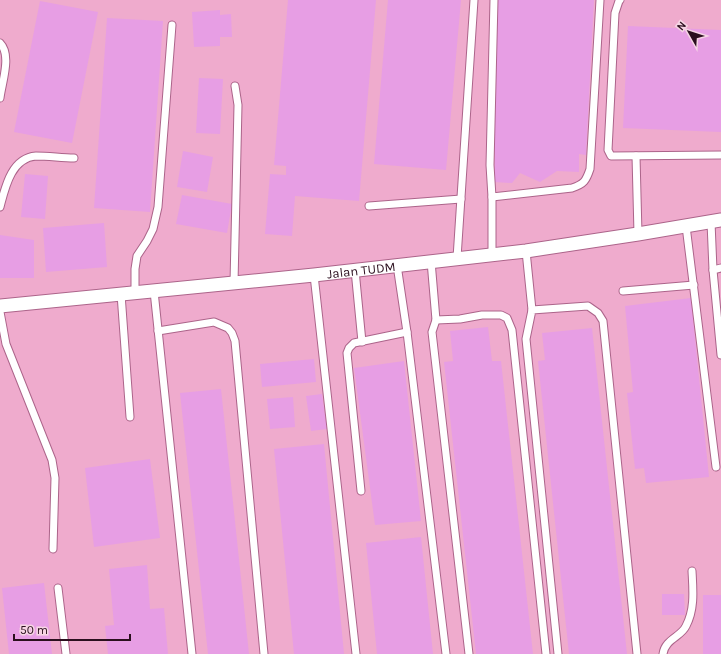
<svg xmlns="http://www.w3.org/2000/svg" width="721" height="654" viewBox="0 0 721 654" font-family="Karla,sans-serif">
<rect width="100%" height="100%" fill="#fdbcdc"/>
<rect fill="#efabcd" x="0" y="0" width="721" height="654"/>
<g fill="#e79ee4">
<polygon points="288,0 376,0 359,201 295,196 292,236 265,234 270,174 286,175 286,166 274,165"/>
<polygon points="388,0 461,0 446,170 374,164"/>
<polygon points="498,0 594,0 586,155 579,154 579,172 557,171 540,182 520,173 512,183 494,182 495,152 491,151"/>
<polygon points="40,1 98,12 72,143 14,132"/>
<polygon points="220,10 220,15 231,14 232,37 220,37 220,46 194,47 192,12"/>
<polygon points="107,18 163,21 150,212 94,208"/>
<polygon points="628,26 721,30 721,132 623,128"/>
<polygon points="199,78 223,79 220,134 196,133"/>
<polygon points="183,151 213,157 207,192 177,187"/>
<polygon points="25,174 48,176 45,219 21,217"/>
<polygon points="182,195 232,204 227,233 176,224"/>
<polygon points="104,223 107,267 46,272 43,228"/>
<polygon points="0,235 34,240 34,278 0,278"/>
<polygon points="691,298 709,477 646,483 644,468 635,469 627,393 633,392 625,306"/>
<polygon points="488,327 492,361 501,361 533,654 476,654 444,362 453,361 450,331"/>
<polygon points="592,328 627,654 569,654 538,361 545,360 542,333"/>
<polygon points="314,359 316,382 262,387 260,364"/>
<polygon points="404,361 421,521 375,525 354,368"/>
<polygon points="221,389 249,654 208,654 180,393"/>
<polygon points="322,394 327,429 311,431 306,396"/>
<polygon points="293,397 295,427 270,429 267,399"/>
<polygon points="324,444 344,654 294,654 274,449"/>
<polygon points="150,459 160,538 94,547 85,468"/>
<polygon points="421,537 433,654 377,654 366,543"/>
<polygon points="147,565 150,609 164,608 168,654 108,654 105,626 114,625 109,569"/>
<polygon points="44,583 52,654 9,654 2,588"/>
<polygon points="662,594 684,594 685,615 662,615"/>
<rect x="703" y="595" width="18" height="59"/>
</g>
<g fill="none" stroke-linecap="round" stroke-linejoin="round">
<defs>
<g id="service">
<path d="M494 0 490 165 492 197 572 188C584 184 586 181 590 169L600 0"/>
<polyline points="620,0 619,1 615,13 608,150 611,156 721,155"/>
<path d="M0 43C12 55 2 82 0 98"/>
<polyline points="636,156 638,234"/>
<polyline points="369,206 461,199"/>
<path d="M0 207C5 188 11 158 36 156 49 156 62 158 74 158"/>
<polyline points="711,222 713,270"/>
<polyline points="686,226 716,467"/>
<polyline points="526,251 532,310"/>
<polyline points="492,254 492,197"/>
<polyline points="457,258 474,0"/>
<polyline points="431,261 436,320 460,319 482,315 501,315 507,318 512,330 546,654"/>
<polyline points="397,265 407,332 446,654"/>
<polyline points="721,268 713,270 721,355"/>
<polyline points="355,270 362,342"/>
<polyline points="314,275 356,654"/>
<polyline points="234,283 238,105 235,86"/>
<polyline points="154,291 192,654"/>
<polyline points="623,291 694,285"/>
<polyline points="135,293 135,269 137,256 147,241 153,229 158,207 172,25"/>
<polyline points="121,294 130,417"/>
<polyline points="0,312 6,344 52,460 55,478 53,549"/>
<polyline points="436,320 432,332 469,654"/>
<polyline points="158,331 214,322 228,328 232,333 235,341 264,654"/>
<polyline points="361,491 347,353 349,348 354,343 407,332"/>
<polyline points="58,588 66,654"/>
<polyline points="558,654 526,339 532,310 588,306 598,313 603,321 637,654"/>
<path d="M663 654C665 639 681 637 686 626 695 609 693 590 692 571"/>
</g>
<g id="minor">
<path id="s1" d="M0 306 314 275 526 251 638 234 721 220"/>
</g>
</defs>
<use href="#service" stroke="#ac648a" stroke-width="9"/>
<use href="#minor" stroke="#ac648a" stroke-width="15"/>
<use href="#service" stroke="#fff" stroke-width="7"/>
<use href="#minor" stroke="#fff" stroke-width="13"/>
</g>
<g text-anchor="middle" stroke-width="3" stroke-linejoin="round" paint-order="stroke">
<g font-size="13" fill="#2b0f1e" stroke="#f6d5e4">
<text dy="5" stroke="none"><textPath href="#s1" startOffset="363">Jalan TUDM</textPath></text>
</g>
</g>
<g transform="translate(689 32) rotate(309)" stroke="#f6d5e4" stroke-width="3" paint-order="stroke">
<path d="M0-3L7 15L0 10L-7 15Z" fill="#2b0f1e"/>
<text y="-6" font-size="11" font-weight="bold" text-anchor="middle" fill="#2b0f1e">N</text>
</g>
<path d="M14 634v6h116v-6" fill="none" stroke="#2b0f1e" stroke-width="2"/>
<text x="20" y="634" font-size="12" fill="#2b0f1e" stroke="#f6d5e4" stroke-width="3" paint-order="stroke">50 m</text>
</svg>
